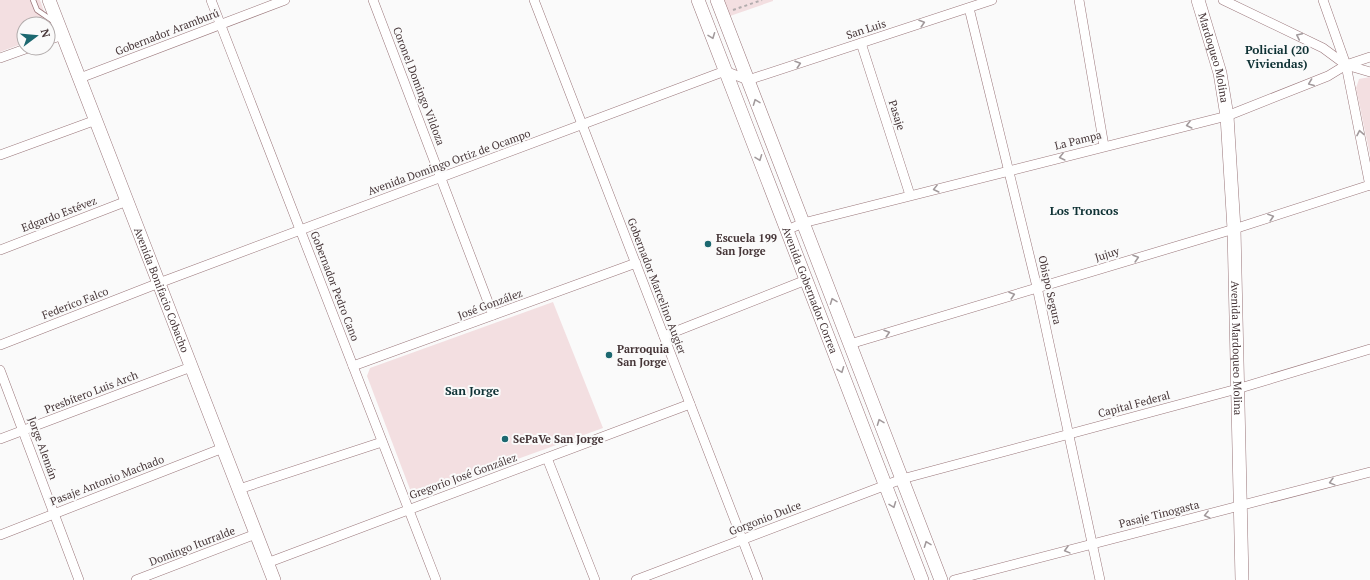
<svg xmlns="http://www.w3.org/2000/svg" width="1370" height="580" viewBox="0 0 1370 580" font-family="'PT Serif',serif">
<rect width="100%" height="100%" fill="#fafafa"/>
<g fill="#f3dfe1">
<polygon points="0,0 40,0 50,28 48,32 48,24 24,24 24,43 0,52"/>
<polygon points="724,0 773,0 773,1 730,16"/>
<polygon points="1370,77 1370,155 1356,88 1359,79"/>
<polygon points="553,302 603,428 419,495 411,492 367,376 370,368"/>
</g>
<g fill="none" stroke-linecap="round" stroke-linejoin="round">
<defs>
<polyline id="lane" points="33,0 37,10 53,21"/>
<g id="street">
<polyline points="211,0 436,580"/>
<polyline points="373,0 493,315"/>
<polyline points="534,0 758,580"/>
<polyline points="1079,0 1104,146"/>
<polyline points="1223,0 1323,48 1346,65 1370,72"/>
<polyline points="1323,0 1346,65 1370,186"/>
<polyline points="969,8 1037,287 1100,580"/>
<polyline points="48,40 63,35"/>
<polyline points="861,43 910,195"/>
<polyline points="0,58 28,48"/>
<polyline points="80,78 285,0"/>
<polyline points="0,155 96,120"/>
<polyline points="787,230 803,223 1227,116 1328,76 1346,65 1370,57"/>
<polyline points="0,250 127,201"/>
<polyline points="664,336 806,280"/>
<polyline points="850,344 1234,229 1370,185"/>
<polyline points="0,345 159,283 725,71 748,80 992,0"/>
<polyline points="353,366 636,263"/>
<polyline points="0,370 79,580"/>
<polyline points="0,439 191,367"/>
<polyline points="547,458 595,580"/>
<polyline points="239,489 382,442"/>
<polyline points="0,535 223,448"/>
<polyline points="267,563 690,404"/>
<polyline points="136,580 256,534"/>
<polyline points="636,580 902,479 1237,389 1370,349"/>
<polyline points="954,580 1370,472"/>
</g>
<g id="secondary">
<path id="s1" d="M49 0 274 580"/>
<path id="s2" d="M698 0 922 580"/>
<polyline points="717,0 941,580"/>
<path id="s3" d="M1198 0 1220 73 1227 116 1234 229 1242 580"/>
</g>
</defs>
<use href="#lane" stroke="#9a767a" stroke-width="6"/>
<use href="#street" stroke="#9a767a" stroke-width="10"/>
<use href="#secondary" stroke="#9a767a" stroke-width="14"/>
<polyline stroke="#b2acad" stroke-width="2" stroke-dasharray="3 3" stroke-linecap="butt" points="733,10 762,0"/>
<use href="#lane" stroke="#fff" stroke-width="4.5"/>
<use href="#street" stroke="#fff" stroke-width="9"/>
<use href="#secondary" stroke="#fff" stroke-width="13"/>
</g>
<defs><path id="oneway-chevron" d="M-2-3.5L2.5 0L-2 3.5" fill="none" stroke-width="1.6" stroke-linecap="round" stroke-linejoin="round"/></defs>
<g stroke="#a29a9c">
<use href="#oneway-chevron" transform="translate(922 23) rotate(-18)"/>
<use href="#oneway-chevron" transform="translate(712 36) rotate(69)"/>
<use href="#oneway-chevron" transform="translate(1299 36) rotate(-155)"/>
<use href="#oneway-chevron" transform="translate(798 64) rotate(-18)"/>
<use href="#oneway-chevron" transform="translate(1311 83) rotate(159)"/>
<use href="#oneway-chevron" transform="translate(756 102) rotate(-111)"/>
<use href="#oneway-chevron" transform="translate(1189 125) rotate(166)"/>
<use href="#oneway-chevron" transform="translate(1360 133) rotate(-101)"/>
<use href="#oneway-chevron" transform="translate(1062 157) rotate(166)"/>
<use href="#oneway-chevron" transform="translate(759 158) rotate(69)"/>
<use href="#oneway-chevron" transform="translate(936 189) rotate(166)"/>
<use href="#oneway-chevron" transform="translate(1271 217) rotate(-18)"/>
<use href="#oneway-chevron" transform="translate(1136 258) rotate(-17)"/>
<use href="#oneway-chevron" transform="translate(1012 295) rotate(-17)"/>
<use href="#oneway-chevron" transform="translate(833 301) rotate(-111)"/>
<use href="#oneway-chevron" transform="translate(887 333) rotate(-17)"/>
<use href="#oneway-chevron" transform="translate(841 370) rotate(69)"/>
<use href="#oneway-chevron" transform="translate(880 422) rotate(-111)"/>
<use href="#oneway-chevron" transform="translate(1332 482) rotate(165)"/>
<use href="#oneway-chevron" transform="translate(893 505) rotate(69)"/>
<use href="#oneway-chevron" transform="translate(1207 515) rotate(166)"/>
<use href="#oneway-chevron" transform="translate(927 544) rotate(-111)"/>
<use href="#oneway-chevron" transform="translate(1067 550) rotate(165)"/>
</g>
<g fill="#1c6870" stroke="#fafafa" stroke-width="1.5">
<circle cx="708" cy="244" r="4"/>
<circle cx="609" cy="355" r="4"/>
<circle cx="505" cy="439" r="4"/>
</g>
<g text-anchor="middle" stroke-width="4" stroke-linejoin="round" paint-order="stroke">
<g font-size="11" fill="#463638" stroke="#fafafa">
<text transform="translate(866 29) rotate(-18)" y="4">San Luis</text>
<text transform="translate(167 32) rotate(-21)" y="4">Gobernador Aramburú</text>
<text dy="4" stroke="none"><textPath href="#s3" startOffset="60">Mardoqueo Molina</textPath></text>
<text transform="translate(419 86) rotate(69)" y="4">Coronel Domingo Vildoza</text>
<text transform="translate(897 115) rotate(72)" y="4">Pasaje</text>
<text transform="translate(1078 140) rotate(-14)" y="4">La Pampa</text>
<text transform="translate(449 162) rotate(-20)" y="4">Avenida Domingo Ortiz de Ocampo</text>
<text transform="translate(59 214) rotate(-21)" y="4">Edgardo Estévez</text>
<text transform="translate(1107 254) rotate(-17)" y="4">Jujuy</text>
<text transform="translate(335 286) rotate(69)" y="4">Gobernador Pedro Cano</text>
<text transform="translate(657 286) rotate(69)" y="4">Gobernador Marcelino Augier</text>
<text dy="4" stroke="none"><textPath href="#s1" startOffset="311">Avenida Bonifacio Cobacho</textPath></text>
<text dy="4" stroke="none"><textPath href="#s2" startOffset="311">Avenida Gobernador Correa</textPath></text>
<text transform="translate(1050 290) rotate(77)" y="4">Obispo Segura</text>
<text transform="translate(75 303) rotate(-21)" y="4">Federico Falco</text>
<text transform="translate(490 304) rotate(-20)" y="4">José González</text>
<text dy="4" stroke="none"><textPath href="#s3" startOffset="352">Avenida Mardoqueo Molina</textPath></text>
<text transform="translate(91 392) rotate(-21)" y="4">Presbítero Luis Arch</text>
<text transform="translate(1134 404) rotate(-15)" y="4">Capital Federal</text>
<text transform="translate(43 448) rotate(70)" y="4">Jorge Alemán</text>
<text transform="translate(463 476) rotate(-20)" y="4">Gregorio José González</text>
<text transform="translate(107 480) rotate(-21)" y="4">Pasaje Antonio Machado</text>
<text transform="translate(1159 514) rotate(-14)" y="4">Pasaje Tinogasta</text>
<text transform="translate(765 518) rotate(-21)" y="4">Gorgonio Dulce</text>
<text transform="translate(192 546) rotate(-21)" y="4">Domingo Iturralde</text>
</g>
<g font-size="11" font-weight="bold" fill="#463638" stroke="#fafafa" text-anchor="start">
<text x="716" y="242">Escuela 199<tspan x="716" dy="13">San Jorge</tspan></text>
<text x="617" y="353">Parroquia<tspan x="617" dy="13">San Jorge</tspan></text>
<text x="513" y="443">SePaVe San Jorge</text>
</g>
<g font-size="12" font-weight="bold" fill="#0f3235" stroke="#fafafa">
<text x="1277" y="54">Policial (20<tspan x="1277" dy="14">Viviendas)</tspan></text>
<text x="1084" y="215">Los Troncos</text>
<text x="472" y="395">San Jorge</text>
</g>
</g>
<g transform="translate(36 36) rotate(74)"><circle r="19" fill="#fafafa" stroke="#b2acac"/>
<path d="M0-3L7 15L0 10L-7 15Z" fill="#1c6870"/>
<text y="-6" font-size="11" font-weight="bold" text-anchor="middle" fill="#463638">N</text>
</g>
</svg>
